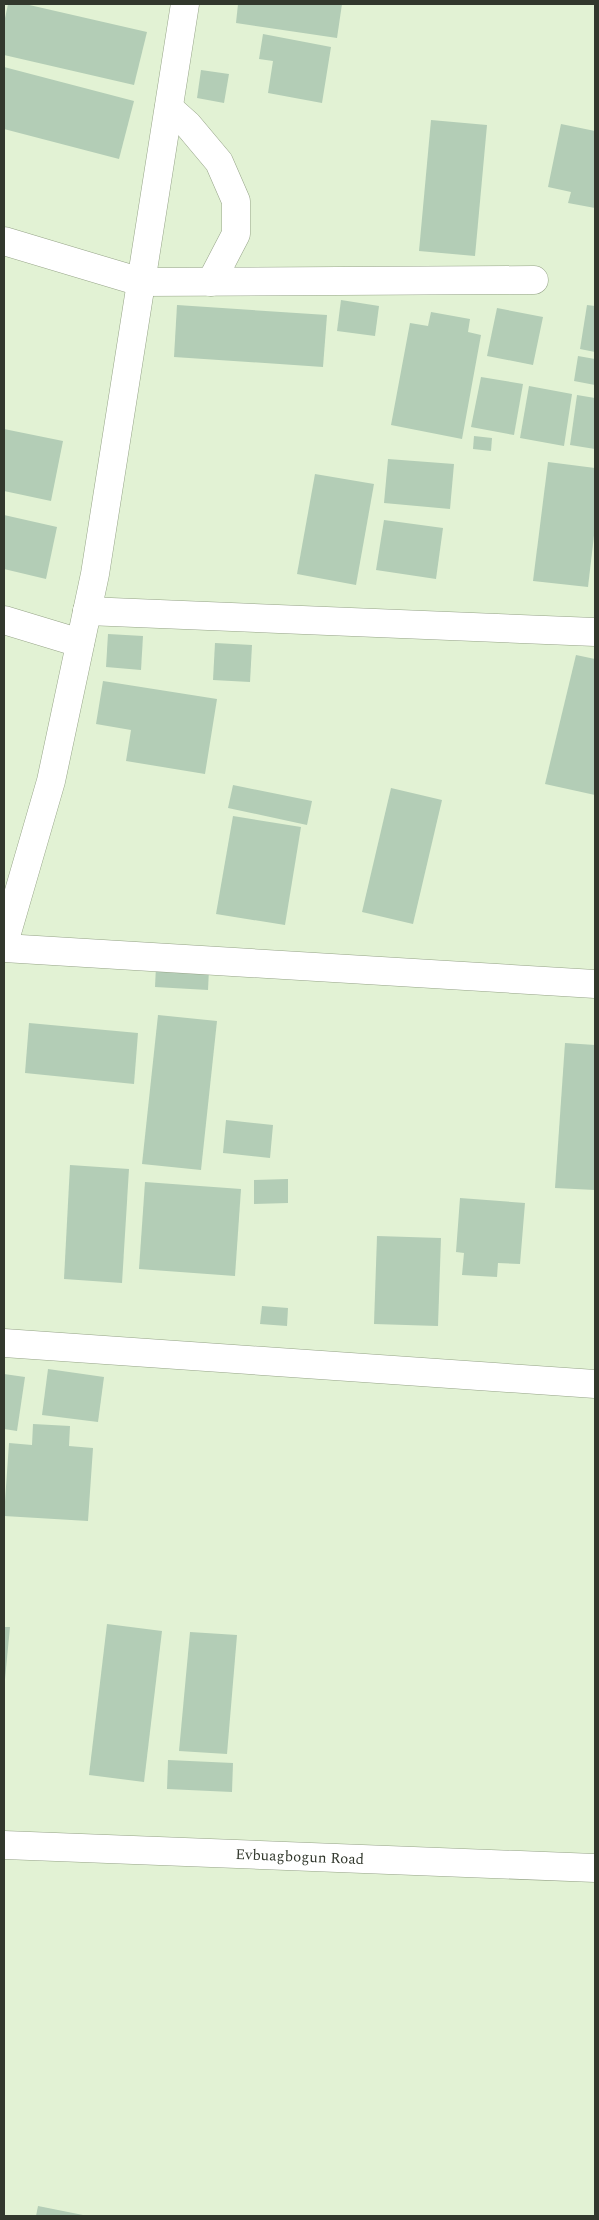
<svg xmlns="http://www.w3.org/2000/svg" width="599" height="2220" viewBox="0 0 599 2220" font-family="Spectral,serif">
<rect width="100%" height="100%" fill="#e2f2d4"/>
<g fill="#b3cdb6">
<polygon points="8,4 25,4 147,32 134,85 4,55 4,23"/>
<polygon points="238,4 342,4 337,38 236,23"/>
<polygon points="263,34 331,47 322,103 268,93 273,61 259,59"/>
<polygon points="4,67 134,101 119,159 4,129"/>
<polygon points="201,70 229,74 224,103 197,98"/>
<polygon points="431,120 487,125 475,256 419,251"/>
<polygon points="561,124 595,131 595,208 568,203 571,192 548,187"/>
<polygon points="341,300 379,306 375,336 337,331"/>
<polygon points="177,305 327,315 323,367 174,357"/>
<polygon points="587,305 595,306 595,352 580,349"/>
<polygon points="497,308 543,317 533,365 487,356"/>
<polygon points="431,312 470,319 468,332 481,335 462,439 391,425 410,323 428,326"/>
<polygon points="578,356 595,359 595,385 574,381"/>
<polygon points="481,377 523,384 514,435 471,427"/>
<polygon points="529,386 572,394 564,446 520,438"/>
<polygon points="577,395 595,398 595,449 570,445"/>
<polygon points="4,429 63,441 51,501 4,491"/>
<polygon points="474,436 492,438 491,451 473,449"/>
<polygon points="388,459 454,464 450,509 384,503"/>
<polygon points="548,462 595,468 595,527 588,587 533,581"/>
<polygon points="315,474 374,484 356,585 297,574"/>
<polygon points="4,515 57,527 46,579 4,569"/>
<polygon points="384,520 443,528 436,579 376,570"/>
<polygon points="108,634 143,636 141,670 106,667"/>
<polygon points="215,643 252,645 250,682 213,680"/>
<polygon points="576,655 595,659 595,795 545,784"/>
<polygon points="103,681 217,699 205,774 126,761 131,730 96,724"/>
<polygon points="233,785 312,801 307,825 228,808"/>
<polygon points="391,788 442,800 413,924 362,912"/>
<polygon points="233,816 301,827 285,925 216,914"/>
<polygon points="156,966 209,969 208,990 155,987"/>
<polygon points="158,1015 217,1021 201,1170 142,1164"/>
<polygon points="29,1023 138,1033 134,1084 25,1073"/>
<polygon points="565,1043 595,1045 595,1190 555,1188"/>
<polygon points="226,1120 273,1125 270,1158 223,1153"/>
<polygon points="70,1165 129,1169 122,1283 64,1279"/>
<polygon points="288,1179 288,1203 254,1204 254,1180"/>
<polygon points="145,1182 241,1189 235,1276 139,1269"/>
<polygon points="460,1198 525,1203 520,1264 498,1263 497,1277 462,1275 464,1253 456,1252"/>
<polygon points="377,1236 441,1238 438,1326 374,1324"/>
<polygon points="262,1306 288,1308 287,1326 260,1324"/>
<polygon points="48,1369 104,1377 98,1422 42,1415"/>
<polygon points="4,1374 25,1377 17,1431 4,1429"/>
<polygon points="33,1424 70,1426 69,1446 93,1448 88,1521 4,1516 9,1443 32,1445"/>
<polygon points="107,1624 162,1631 144,1782 89,1775"/>
<polygon points="4,1627 10,1627 5,1679 4,1679"/>
<polygon points="190,1632 237,1635 227,1754 179,1751"/>
<polygon points="168,1760 233,1763 232,1792 167,1789"/>
<polygon points="38,2206 83,2215 83,2216 36,2216"/>
</g>
<g fill="none" stroke-linecap="round" stroke-linejoin="round">
<defs>
<g id="minor">
<polyline points="169,108 188,125 219,162 236,201 236,234 211,282"/>
<polyline points="4,241 141,282 534,280"/>
<polyline points="87,611 595,632"/>
<polyline points="4,620 80,643"/>
<polyline points="4,943 51,781 95,574 185,4"/>
<polyline points="4,948 595,984"/>
<polyline points="4,1343 595,1384"/>
<path id="s1" d="M4 1845 595 1868"/>
</g>
</defs>
<use href="#minor" stroke="#95a387" stroke-width="29"/>
<use href="#minor" stroke="#fff" stroke-width="28"/>
</g>
<g text-anchor="middle" stroke-width="4" stroke-linejoin="round" paint-order="stroke">
<g font-size="15" fill="#32382d" stroke="#e2f2d4">
<text dy="5" stroke="none"><textPath href="#s1" startOffset="296">Evbuagbogun Road</textPath></text>
</g>
</g>
<rect width="599" height="2220" fill="none" stroke="#32382d" stroke-width="10"/>
</svg>
